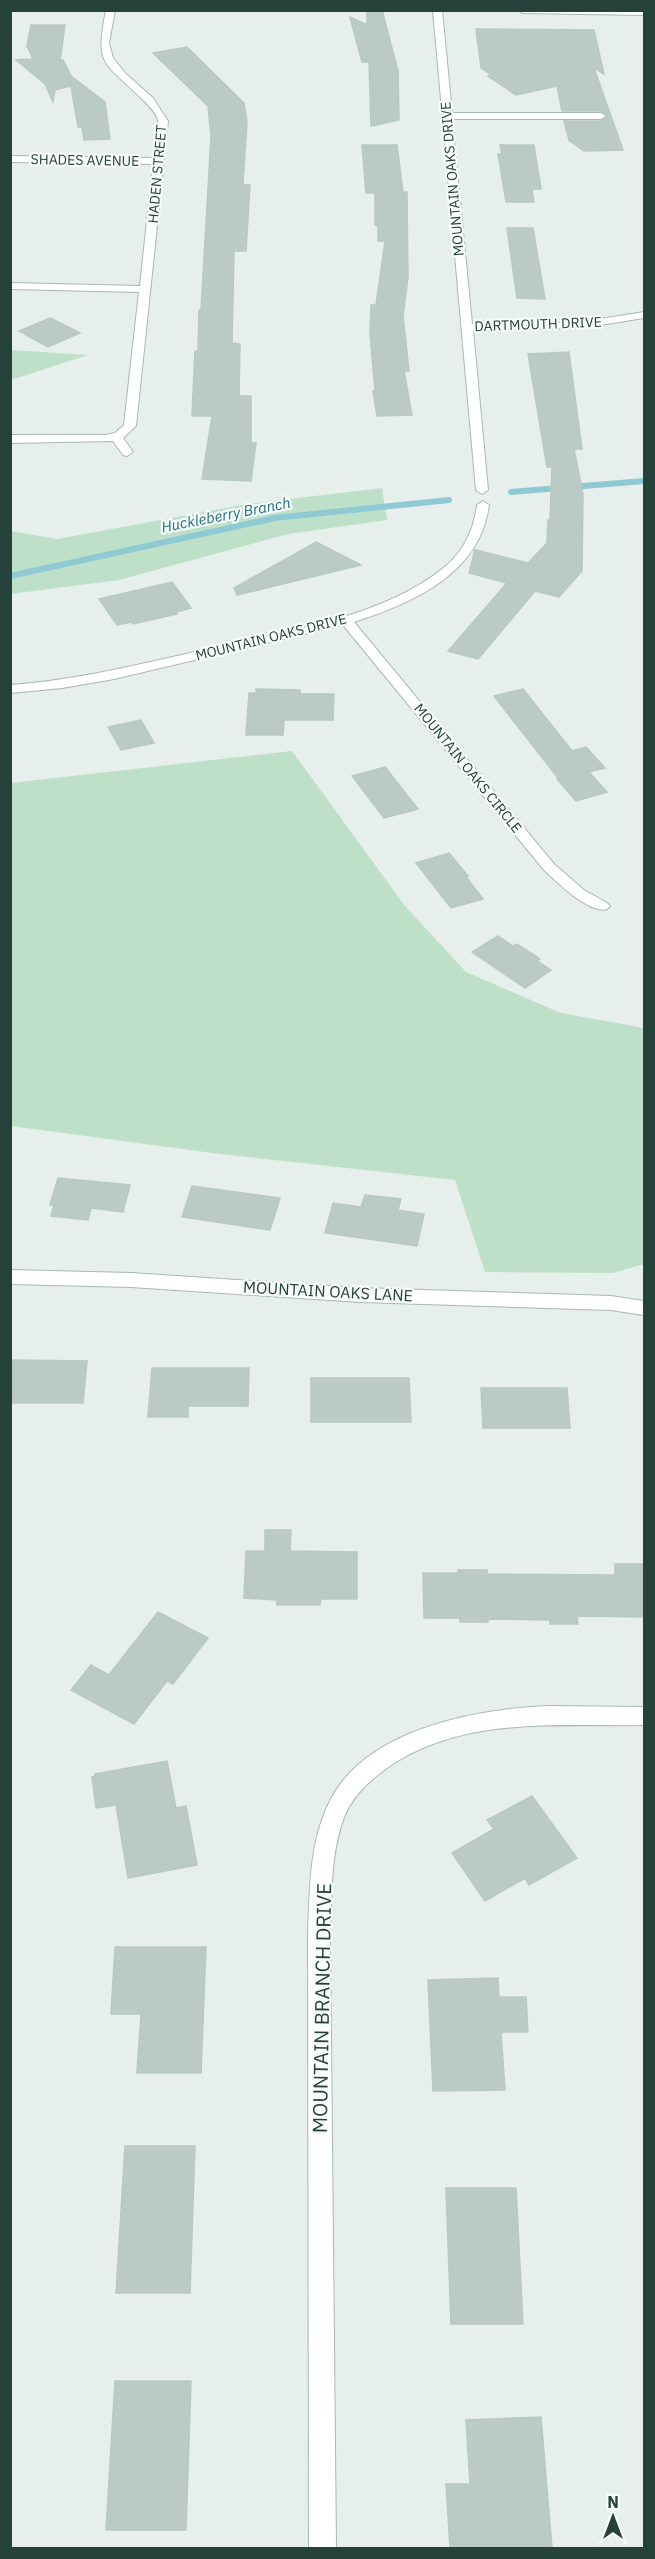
<svg xmlns="http://www.w3.org/2000/svg" width="655" height="2559" viewBox="0 0 655 2559" font-family="'IBM Plex Sans',sans-serif">
<rect width="100%" height="100%" fill="#e6efeb"/>
<g fill="#bfe0c8">
<polygon points="11,350 88,355 11,380"/>
<polygon points="382,488 387,520 288,534 119,580 11,594 11,531 57,539 248,504"/>
<polygon points="292,751 405,906 466,972 561,1013 644,1028 644,1264 613,1273 485,1272 455,1180 220,1154 11,1126 11,783"/>
</g>
<g fill="none" stroke-linecap="round" stroke-linejoin="round">
<g stroke="#8ec9d4" stroke-width="6">
<polyline points="511,492 644,481"/>
<polyline points="10,576 275,518 449,500"/>
</g>
</g>
<g fill="#bbcac4" stroke="#b8c9c2" stroke-width="1.5">
<polygon points="367,10 382,10 398,71 399,120 371,126 369,62 362,62 350,17 367,25"/>
<polygon points="31,25 65,25 60,61 63,60 71,76 105,102 110,139 84,140 82,127 78,127 71,86 55,90 53,102 45,84 16,60 33,59 27,46"/>
<polygon points="476,29 594,30 604,74 594,68 623,150 584,151 569,140 564,121 601,121 608,115 601,111 562,111 557,86 516,95 488,76 492,75 481,68"/>
<polygon points="187,47 244,103 247,122 243,182 244,185 250,185 246,251 234,251 232,343 240,344 239,396 251,396 251,443 256,443 251,481 202,479 212,416 192,416 195,351 198,351 199,310 201,310 211,137 208,106 153,53"/>
<polygon points="362,145 397,145 403,192 407,192 408,277 403,316 409,371 404,371 412,415 377,416 373,391 375,391 370,334 371,305 376,305 385,241 378,241 378,226 375,225 375,193 366,193"/>
<polygon points="500,145 534,145 541,189 532,189 534,202 506,202 498,154 502,154"/>
<polygon points="507,228 533,228 545,299 517,298"/>
<polygon points="50,318 80,333 48,347 19,331"/>
<polygon points="569,352 582,449 574,449 583,494 582,571 559,597 535,591 478,659 448,651 507,583 469,573 475,550 528,563 547,543 548,520 550,520 552,467 547,467 528,354"/>
<polygon points="316,542 361,565 237,595 234,588"/>
<polygon points="172,582 191,608 176,612 177,614 133,624 132,622 117,625 99,599"/>
<polygon points="256,689 300,690 300,694 334,694 333,720 284,720 283,735 246,735 249,693 256,693"/>
<polygon points="523,689 572,751 586,747 605,768 589,772 607,792 576,801 557,779 558,778 494,696"/>
<polygon points="141,720 154,743 121,750 108,727"/>
<polygon points="385,767 418,809 384,818 352,776"/>
<polygon points="449,853 468,876 466,877 483,899 451,908 416,863"/>
<polygon points="498,936 513,946 517,944 540,959 537,961 551,970 525,988 472,952"/>
<polygon points="58,1178 130,1185 123,1212 91,1208 88,1220 51,1216 54,1205 50,1205"/>
<polygon points="192,1186 280,1198 270,1230 182,1217"/>
<polygon points="365,1195 401,1199 398,1210 424,1214 417,1246 325,1233 333,1203 361,1207"/>
<polygon points="10,1360 87,1361 83,1403 10,1403"/>
<polygon points="152,1368 249,1368 248,1406 188,1406 188,1417 148,1417"/>
<polygon points="311,1378 409,1378 411,1422 311,1422"/>
<polygon points="481,1388 567,1388 570,1428 483,1428"/>
<polygon points="265,1530 291,1530 290,1551 357,1552 357,1599 321,1599 320,1605 277,1605 277,1600 244,1598 246,1551 265,1551"/>
<polygon points="615,1564 645,1564 645,1617 577,1616 578,1624 550,1624 550,1620 488,1619 488,1622 460,1622 460,1618 424,1618 423,1573 458,1573 458,1570 487,1570 487,1574 615,1575"/>
<polygon points="158,1612 208,1638 173,1684 167,1681 134,1724 71,1690 91,1665 109,1675"/>
<polygon points="167,1761 176,1808 186,1806 197,1865 128,1878 116,1805 96,1808 92,1777 95,1776 95,1774"/>
<polygon points="532,1796 577,1858 529,1885 525,1878 485,1901 452,1853 494,1829 487,1820"/>
<polygon points="115,1947 206,1947 201,2073 137,2073 141,2014 111,2014"/>
<polygon points="498,1978 499,1997 526,1997 528,2032 501,2032 505,2090 433,2091 428,1980"/>
<polygon points="125,2146 195,2146 190,2293 116,2293"/>
<polygon points="446,2188 516,2188 523,2324 451,2324"/>
<polygon points="115,2381 191,2381 186,2530 106,2530"/>
<polygon points="541,2417 552,2548 450,2548 446,2484 470,2484 466,2420"/>
</g>
<g fill="none" stroke-linecap="round" stroke-linejoin="round">
<defs>
<g id="street">
<path d="M106 10H115L109 43 113 58 125 73 153 98 168 121 136 426 123 438 133 452 127 456 123 455 113 441 10 443V435H105L115 433 124 425 139 292 10 289V283L140 286 153 164 10 162V156L154 158C155 147 160 131 158 120 156 112 147 104 141 98 103 61 95 66 106 10Z"/>
<polygon points="433,10 442,10 452,113 601,113 606,116 601,119 452,119 472,324 581,322 644,312 644,318 581,328 473,330 488,490 482,494 476,490"/>
<polygon points="518,10 644,10 644,15 522,13"/>
<path d="M483 501 489 505C480 574 413 603 354 622L554 864 584 890 607 903 610 906 607 909C589 914 557 882 544 870L343 625 114 679 62 688 10 693V685C81 680 148 662 217 647 292 630 387 616 447 565 465 549 474 528 477 505Z"/>
<polygon points="10,1270 131,1273 360,1288 611,1296 644,1301 644,1315 611,1310 360,1302 131,1287 10,1284"/>
<path d="M549 1706 644 1707V1725C557 1727 463 1715 387 1768 370 1780 353 1796 345 1815 330 1852 332 1894 330 1933L336 2548H309L308 1933C310 1891 309 1847 327 1807 360 1730 474 1709 549 1706Z"/>
</g>
</defs>
<use href="#street" stroke="#a8b8b2" stroke-width="2"/>
<use href="#street" fill="#fff" fill-rule="evenodd"/>
</g>
<g text-anchor="middle" stroke-width="4.5" stroke-linejoin="round" paint-order="stroke">
<g font-size="14" fill="#24423a" stroke="#f7fbf9">
<text transform="translate(85 160) rotate(1)" y="5">SHADES AVENUE</text>
<text transform="translate(157 174) rotate(-85)" y="5">HADEN STREET</text>
<text transform="translate(452 179) rotate(-95)" y="5">MOUNTAIN OAKS DRIVE</text>
<text transform="translate(538 324) rotate(-2)" y="5">DARTMOUTH DRIVE</text>
<text transform="translate(271 637) rotate(-14)" y="5">MOUNTAIN OAKS DRIVE</text>
<text transform="translate(468 768) rotate(51)" y="5">MOUNTAIN OAKS CIRCLE</text>
</g>
<g font-size="15" font-style="italic" fill="#1c6f80" stroke="#f7fbf9">
<text transform="translate(226 515) rotate(-11)" y="5">Huckleberry Branch</text>
</g>
<g font-size="16" fill="#24423a" stroke="#f7fbf9">
<text transform="translate(328 1291) rotate(3)" y="6">MOUNTAIN OAKS LANE</text>
</g>
<g font-size="20" fill="#24423a" stroke="#f7fbf9">
<text transform="translate(322 2008) rotate(-89)" y="7">MOUNTAIN BRANCH DRIVE</text>
</g>
</g>
<rect width="655" height="2559" fill="none" stroke="#24423a" stroke-width="24"/>
<g transform="translate(613 2517)" stroke="#f7fbf9" stroke-width="4.5" paint-order="stroke">
<path d="M0-4.5L10 22L0 15L-10 22Z" fill="#24423a"/>
<text y="-9" font-size="16" font-weight="bold" text-anchor="middle" fill="#24423a">N</text>
</g>
</svg>
